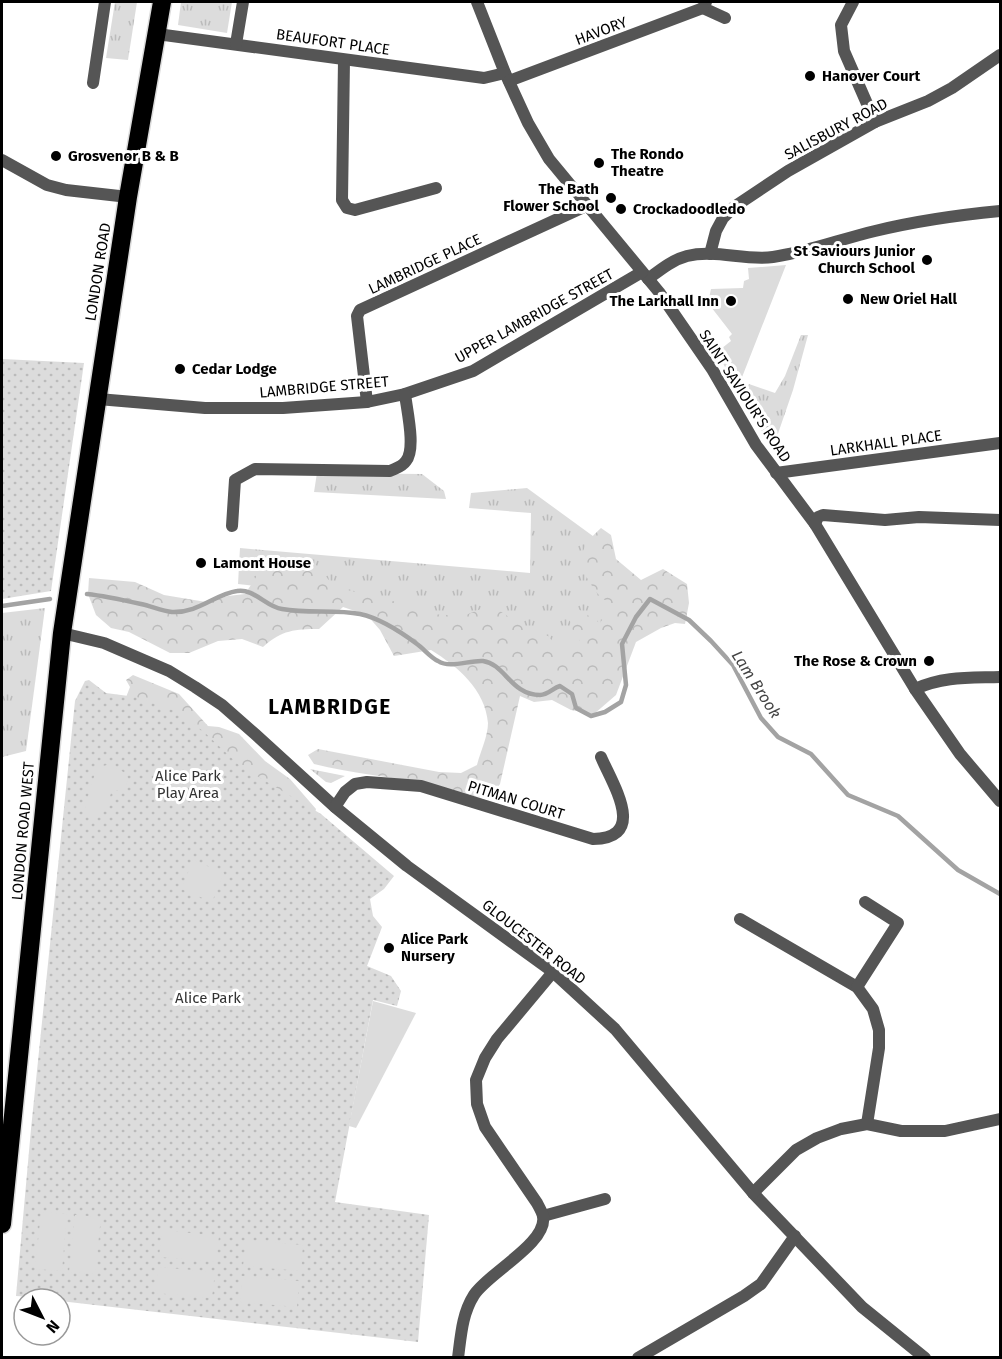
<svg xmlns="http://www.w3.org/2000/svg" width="1002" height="1359" viewBox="0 0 1002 1359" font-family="'Fira Sans',sans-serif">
<defs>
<pattern id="grass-tufts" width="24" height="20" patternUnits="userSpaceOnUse" patternTransform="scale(1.5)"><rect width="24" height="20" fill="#dcdcdc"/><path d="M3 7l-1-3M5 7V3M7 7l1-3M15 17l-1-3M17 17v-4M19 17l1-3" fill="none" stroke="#bbb"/></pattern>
<pattern id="forest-crowns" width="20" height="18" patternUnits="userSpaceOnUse" patternTransform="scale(1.5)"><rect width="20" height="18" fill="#dcdcdc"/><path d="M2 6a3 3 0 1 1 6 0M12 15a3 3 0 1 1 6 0" fill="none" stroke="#bbb"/></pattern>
<pattern id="park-dots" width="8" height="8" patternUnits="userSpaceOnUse" patternTransform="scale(1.5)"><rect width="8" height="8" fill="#dcdcdc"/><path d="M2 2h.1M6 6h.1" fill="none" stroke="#bbb" stroke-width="1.8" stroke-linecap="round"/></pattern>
</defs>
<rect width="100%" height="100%" fill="#fff"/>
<g fill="url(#grass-tufts)">
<polygon points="115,2 137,2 128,60 106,58"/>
<polygon points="181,2 232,2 227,33 178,25"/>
<polygon points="801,335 808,335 793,390 773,448 742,401 749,384 775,393 785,376"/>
<polygon points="317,473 422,474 444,491 446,499 314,492"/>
<polygon points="527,488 597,539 627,600 594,682 369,599 238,584 240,548 530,573 531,513 469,508 471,493"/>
<polygon points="45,608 26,751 2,757 2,613"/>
<polygon points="310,769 345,776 331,783 326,782"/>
</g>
<g fill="url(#forest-crowns)">
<path d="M601 528 611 535 616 559 641 580 663 569 687 584 689 603 685 624 675 623 661 628 636 642 616 695 594 714 571 710 552 700 534 702 520 696 500 784 491 797C468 800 450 788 428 784 390 777 351 773 314 764L308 755 318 749 439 772 461 773 477 765C480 753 488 736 488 723 485 689 458 667 431 650L394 656 380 630 367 615 343 607 319 629C295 629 282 630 263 647L242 639 218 641 189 653H170L129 632 111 628 96 615 88 594 89 578 135 582 164 595 206 602 228 596 245 594 260 571 285 556 314 563 335 587 405 604 431 614 463 616 491 605 528 630 548 636 556 645 571 650 581 642 574 634 569 618 578 609 600 623 608 611V602C598 596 595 591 589 581 574 559 583 544 601 528Z"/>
<polygon points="133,675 179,694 208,726 219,727 239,734 265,761 290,779 316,809 312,824 123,705 130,687 126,680"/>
</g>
<g fill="url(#park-dots)">
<polygon points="2,359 84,363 51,591 2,599"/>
<polygon points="89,680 106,693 136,697 175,711 203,731 240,766 321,814 394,876 384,889 370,899 373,916 382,927 367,966 391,976 401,991 397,1006 373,1000 335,1202 429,1215 418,1342 60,1301 60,1299 16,1296 31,1129 75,701 85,681"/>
</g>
<g fill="#dcdcdc">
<polygon points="786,265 737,390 717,352 731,341 729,337 732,334 708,303 711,289 743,288 744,281 749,279 748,268"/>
<path d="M107 765C120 769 137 775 122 790H112L106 809 100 816 89 815 85 807 96 770 99 767Z"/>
<polygon points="193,860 224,873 212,902 181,889"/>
<polygon points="373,1001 416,1013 356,1128 349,1126"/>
<polygon points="41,1212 67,1214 62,1271 35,1269"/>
<polygon points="75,1215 101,1217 95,1274 69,1272"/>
<polygon points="162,1230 219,1236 216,1262 159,1257"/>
<polygon points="246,1240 303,1245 301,1271 243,1266"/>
<polygon points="158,1267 215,1272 212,1298 155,1293"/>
<polygon points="242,1276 299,1281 297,1307 240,1302"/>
</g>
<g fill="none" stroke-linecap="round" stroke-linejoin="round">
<g stroke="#a3a3a3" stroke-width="4.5">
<path d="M87 594C105 596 123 600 141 604 151 606 162 611 172 612 199 613 215 594 237 591 254 588 266 607 282 609 308 614 335 609 360 614 379 618 401 632 417 644 424 649 430 657 438 661 450 669 469 660 483 661 505 664 511 695 540 695 548 695 553 688 560 686L572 694 576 708 591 716 605 712 621 702 626 685 622 644 636 617 650 599 689 620 711 641 733 665 761 718 778 737 811 754 848 795 898 816 958 870 1000 894"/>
<polyline points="2,606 50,599"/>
</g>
<defs>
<polyline id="highway" points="2,1224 62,633 128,197 162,2"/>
</defs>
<use href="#highway" stroke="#dbdbdb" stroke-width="21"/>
<g stroke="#555" stroke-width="12">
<polyline points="477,2 505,73 528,123 549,159 659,292 712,369 756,445 815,524 915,689 960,754 1000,801"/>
<polyline points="706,2 703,8 725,18"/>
<polyline points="853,2 841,25 844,51 875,122"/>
<polyline points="157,34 484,78 505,73"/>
<polyline points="236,44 243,2"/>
<polyline points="344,60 342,200 347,208 355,210 436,188"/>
<polyline points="509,81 703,8"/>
<polyline points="93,83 105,2"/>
<polyline points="2,160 47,185 66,190 128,197"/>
<polyline points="710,254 716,231 723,218 734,207 788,171 875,122 928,101 952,88 1000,55"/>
<path d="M648 279C660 270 672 260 687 256 715 249 745 261 773 257 808 252 841 239 875 231 916 221 958 215 1000 211"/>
<polyline points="98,399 205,408 283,408 367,402 405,394 473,371 642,272"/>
<polyline points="367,402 357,316 360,310 586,206"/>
<polyline points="776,473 1000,443"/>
<polyline points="815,524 818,517 823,515 885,520 919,517 1000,520"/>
<path d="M232 526 235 480 255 469 390 471C396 468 402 467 406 461 416 449 407 411 405 394"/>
<polyline points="62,633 104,643 169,671 195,687 222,705 255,734 335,807 407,866 553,972 615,1029 753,1193 862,1307 925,1358"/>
<path d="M915 689C944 676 969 678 1000 677"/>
<path d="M335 807 345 792 355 784 367 782 421 786 593 839C648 838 613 785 601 757"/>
<polyline points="740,919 857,987 873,1009 879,1030 879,1048 867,1124"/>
<polyline points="857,987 898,923 865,902"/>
<polyline points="753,1193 796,1150 817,1138 841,1129 867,1124 901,1131 945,1131 1000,1119"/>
<polyline points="543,1216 605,1199"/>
<path d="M458 1358C461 1335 462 1314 474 1295 488 1273 548 1243 543 1216 542 1212 539 1207 537 1203L485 1127 477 1104 476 1080 485 1058 497 1039 553 972"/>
<polyline points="638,1358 744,1296 761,1284 795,1236"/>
</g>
<use href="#highway" stroke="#000" stroke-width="18"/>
</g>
<g fill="#000" stroke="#fff" stroke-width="2">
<circle cx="810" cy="76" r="6"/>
<circle cx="56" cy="156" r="6"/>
<circle cx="599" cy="163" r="6"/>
<circle cx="611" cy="198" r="6"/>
<circle cx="621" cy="209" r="6"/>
<circle cx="927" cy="260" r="6"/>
<circle cx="848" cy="299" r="6"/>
<circle cx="731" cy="301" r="6"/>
<circle cx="180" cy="369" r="6"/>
<circle cx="201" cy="563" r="6"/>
<circle cx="929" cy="661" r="6"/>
<circle cx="389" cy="948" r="6"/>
</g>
<g text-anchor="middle" stroke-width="6" stroke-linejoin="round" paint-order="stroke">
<g font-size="15" fill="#000" stroke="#fff">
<text transform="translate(601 31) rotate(-21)" y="5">HAVORY</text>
<text transform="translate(333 42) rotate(8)" y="5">BEAUFORT PLACE</text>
<text transform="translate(836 129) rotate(-28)" y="5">SALISBURY ROAD</text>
<text transform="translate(425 264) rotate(-25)" y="5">LAMBRIDGE PLACE</text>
<text transform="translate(98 272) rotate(-81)" y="5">LONDON ROAD</text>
<text transform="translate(534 316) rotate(-29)" y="5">UPPER LAMBRIDGE STREET</text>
<text transform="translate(324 387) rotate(-5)" y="5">LAMBRIDGE STREET</text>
<text transform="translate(745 396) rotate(57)" y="5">SAINT SAVIOUR'S ROAD</text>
<text transform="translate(886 443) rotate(-8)" y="5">LARKHALL PLACE</text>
<text transform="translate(516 800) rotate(17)" y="5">PITMAN COURT</text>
<text transform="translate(23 831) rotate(-85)" y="5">LONDON ROAD WEST</text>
<text transform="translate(534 942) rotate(38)" y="5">GLOUCESTER ROAD</text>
</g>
<g font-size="15" font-weight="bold" fill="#000" stroke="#fff" text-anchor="start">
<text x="822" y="81">Hanover Court</text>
<text x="611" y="159">The Rondo<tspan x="611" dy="17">Theatre</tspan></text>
<text x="68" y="161">Grosvenor B &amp; B</text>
<text x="599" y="194" text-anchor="end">The Bath<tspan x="599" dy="17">Flower School</tspan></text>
<text x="633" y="214">Crockadoodledo</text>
<text x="915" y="256" text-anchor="end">St Saviours Junior<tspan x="915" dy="17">Church School</tspan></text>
<text x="860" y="304">New Oriel Hall</text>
<text x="719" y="306" text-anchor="end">The Larkhall Inn</text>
<text x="192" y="374">Cedar Lodge</text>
<text x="213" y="568">Lamont House</text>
<text x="917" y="666" text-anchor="end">The Rose &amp; Crown</text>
<text x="401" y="944">Alice Park<tspan x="401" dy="17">Nursery</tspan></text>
</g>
<g font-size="15" fill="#333" stroke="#fff">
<text x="188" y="781">Alice Park<tspan x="188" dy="17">Play Area</tspan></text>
<text x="208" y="1003">Alice Park</text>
</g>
<g font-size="16" font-style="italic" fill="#444" stroke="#fff">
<text transform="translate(757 684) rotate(57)" y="6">Lam Brook</text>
</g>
<g font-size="21" font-weight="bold" letter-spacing="1.5" fill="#000" stroke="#fff">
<text x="330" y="714">LAMBRIDGE</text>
</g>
</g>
<rect width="1002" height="1359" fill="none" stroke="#000000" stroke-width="6"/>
<g transform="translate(42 1317) rotate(132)"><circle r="28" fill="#ffffff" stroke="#999999" stroke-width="1.5"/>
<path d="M0-4.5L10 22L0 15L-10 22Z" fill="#000000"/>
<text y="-9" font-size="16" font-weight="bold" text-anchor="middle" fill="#000000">N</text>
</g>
</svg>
